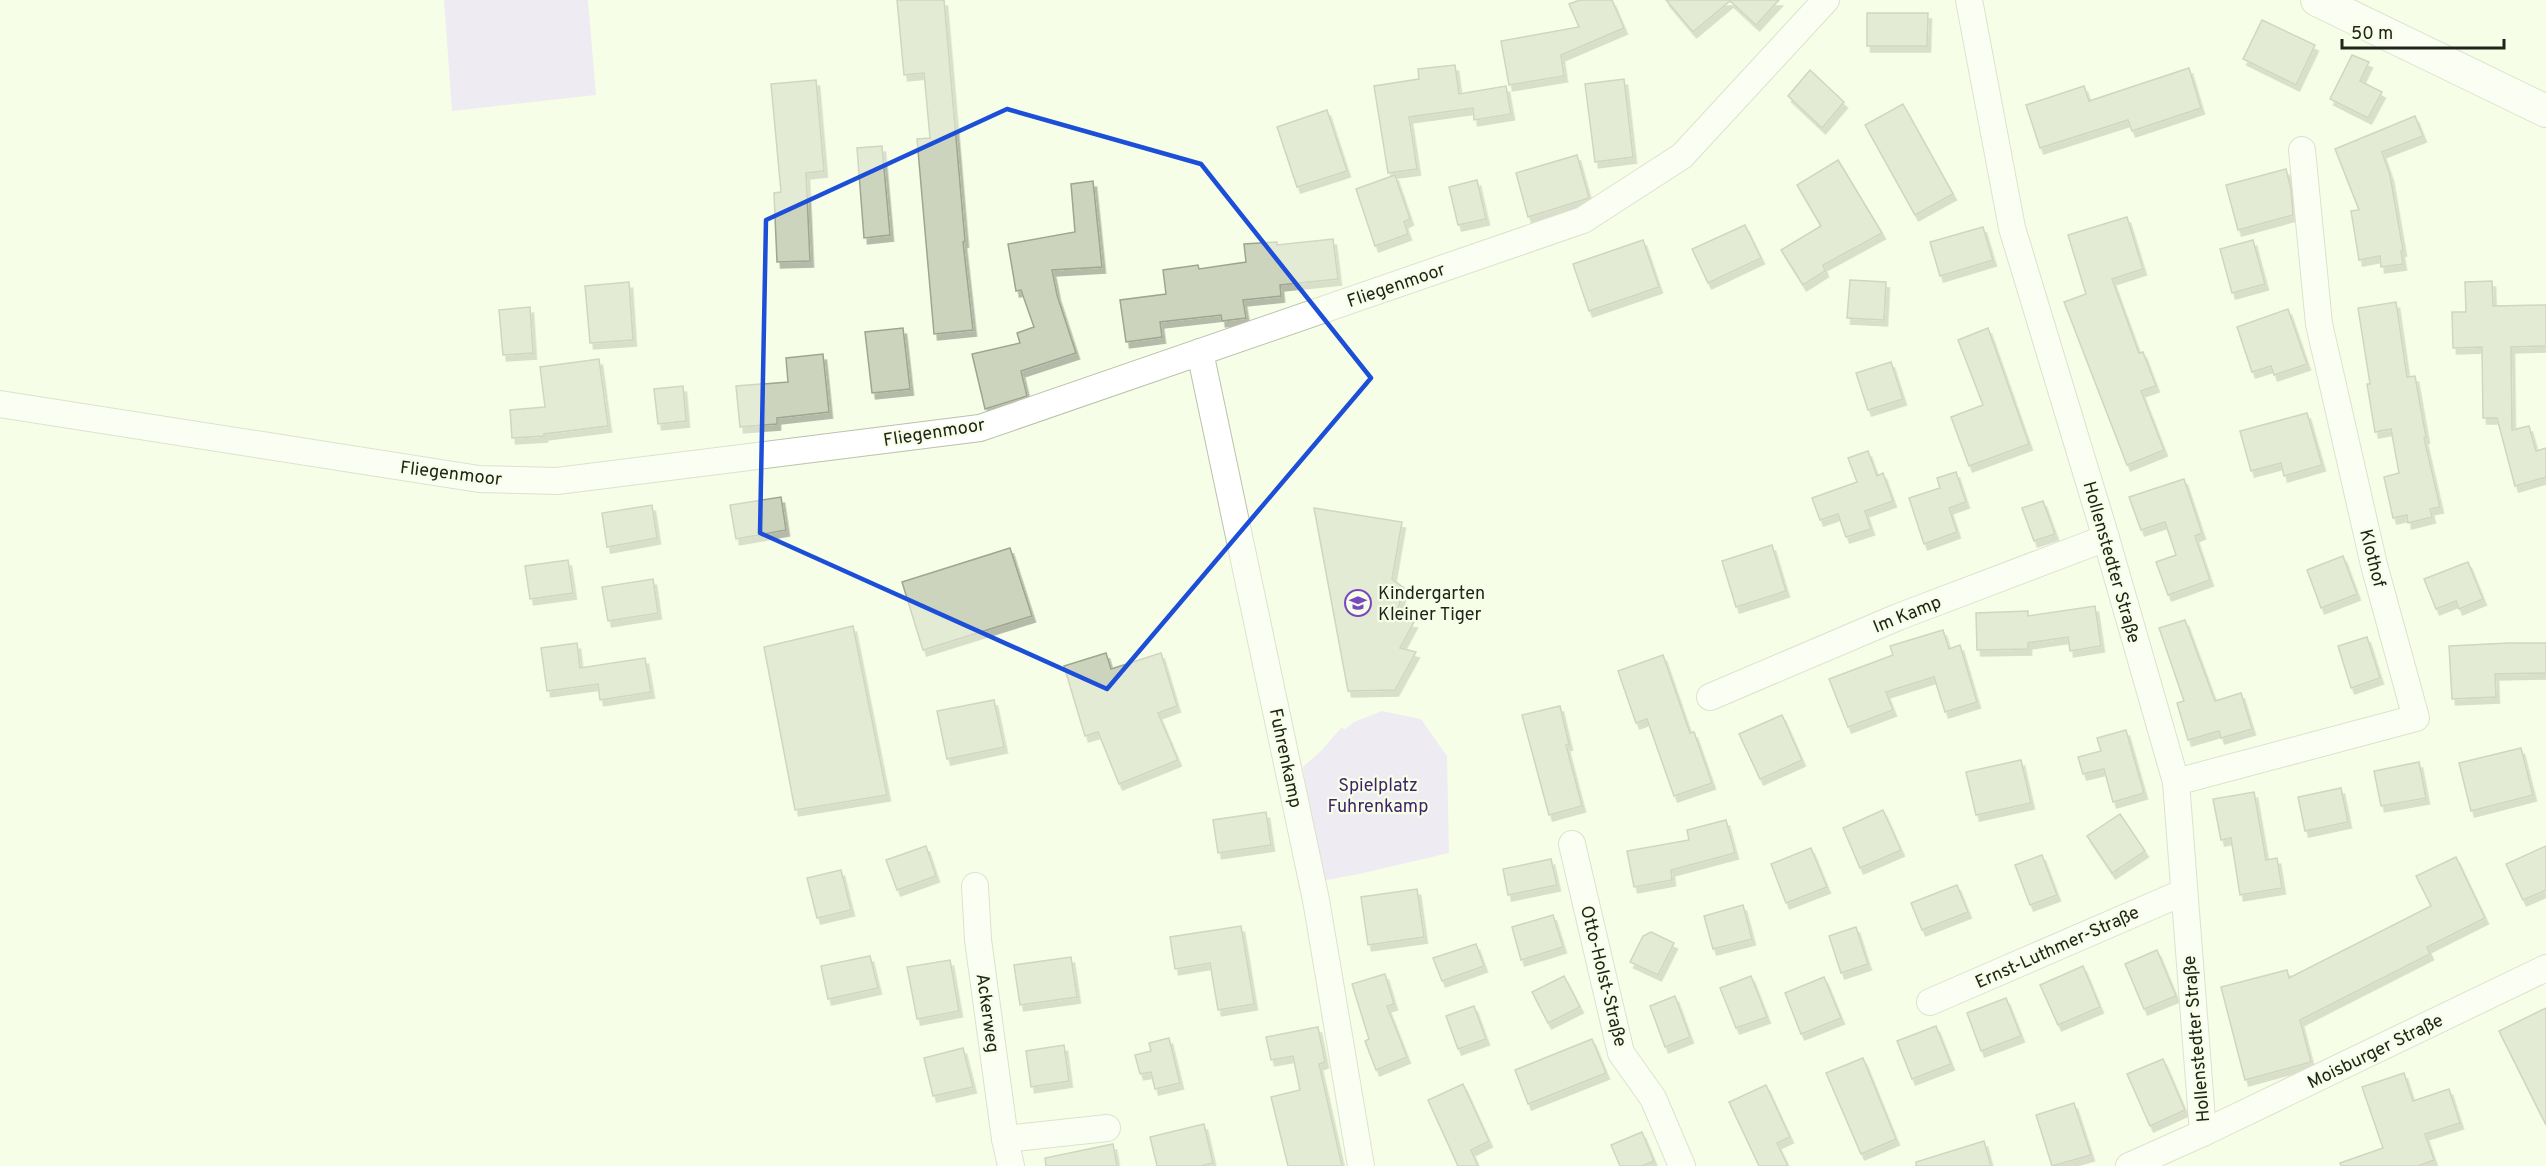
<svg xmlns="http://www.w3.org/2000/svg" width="2546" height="1166" viewBox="0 0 2546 1166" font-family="Overpass,sans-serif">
<defs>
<filter id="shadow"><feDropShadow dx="3.5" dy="6" stdDeviation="0" flood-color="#0004"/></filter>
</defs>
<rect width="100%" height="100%" fill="#f7fee7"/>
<g fill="#e2d7fe">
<polygon points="444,0 588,0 596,95 452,111"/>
<polygon points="1382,711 1421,719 1447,756 1449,853 1359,874 1321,881 1303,767 1322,750 1341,728 1345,729 1354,722"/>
</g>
<g fill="#cdd4bd" stroke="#9fa690" stroke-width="1.5" filter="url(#shadow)">
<polygon points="897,0 944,0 965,241 963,242 973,330 934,334 917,139 930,138 924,73 904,75"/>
<polygon points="1580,0 1612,0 1624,28 1561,55 1564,76 1509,85 1501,41 1579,27 1569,4"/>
<polygon points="1666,0 1779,0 1756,25 1730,1 1693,32"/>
<polygon points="1867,13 1928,13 1927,46 1867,46"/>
<polygon points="2262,20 2315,45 2296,85 2243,59"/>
<polygon points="2352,55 2369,62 2360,81 2382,92 2368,118 2330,99"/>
<polygon points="1455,65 1459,94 1506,86 1511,114 1474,120 1473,108 1409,117 1417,169 1388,173 1374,86 1419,79 1418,69"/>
<polygon points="2189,68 2201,108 2132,131 2128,120 2040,148 2026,105 2084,86 2089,101"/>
<polygon points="1810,70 1844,102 1822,128 1788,96"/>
<polygon points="1624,79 1633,157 1595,162 1585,84"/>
<polygon points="816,80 824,171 806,173 810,261 777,262 774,193 781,192 771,84"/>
<polygon points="1903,104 1953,194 1915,215 1865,125"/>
<polygon points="1327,110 1347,171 1297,187 1277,127"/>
<polygon points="2415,116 2423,136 2382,152 2390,175 2403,250 2401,251 2403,264 2381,267 2380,256 2359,260 2351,211 2359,210 2335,149"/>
<polygon points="882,146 890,235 864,238 857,148"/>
<polygon points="1577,155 1589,198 1528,217 1516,173"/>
<polygon points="1838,160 1882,233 1823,265 1825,271 1803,285 1781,250 1821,226 1797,185"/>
<polygon points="2286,169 2291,189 2293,215 2238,230 2226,185"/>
<polygon points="1395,175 1410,219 1404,222 1408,234 1375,246 1356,189"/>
<polygon points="1477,180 1486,219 1458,225 1449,187"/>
<polygon points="1093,181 1102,267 1052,270 1057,295 1076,353 1021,371 1027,396 985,409 972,354 1020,343 1017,333 1034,327 1021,290 1016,291 1008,244 1075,232 1071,184"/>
<polygon points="2127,217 2143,269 2112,279 2139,353 2143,352 2156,386 2141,391 2164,450 2127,465 2064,302 2086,294 2068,235"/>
<polygon points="1745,225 1761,258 1708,283 1692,249"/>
<polygon points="1983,227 1993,260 1940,276 1930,242"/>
<polygon points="1333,239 1338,279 1280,285 1281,296 1243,300 1246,318 1222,321 1221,315 1160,322 1162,337 1126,342 1120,300 1166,294 1163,270 1198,265 1199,269 1246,262 1244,244 1277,242 1277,245"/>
<polygon points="1643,240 1659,287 1589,311 1573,264"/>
<polygon points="2253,240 2265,284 2232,293 2220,249"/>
<polygon points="1850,280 1886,282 1884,320 1847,318"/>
<polygon points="2492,281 2493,306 2546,305 2546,346 2511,347 2512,430 2529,426 2536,451 2546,448 2546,477 2515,486 2497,418 2483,418 2482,347 2453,348 2452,312 2466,312 2465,282"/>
<polygon points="629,282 633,340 590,343 585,286"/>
<polygon points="2396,302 2407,377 2415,376 2426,437 2424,438 2440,507 2430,509 2432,517 2408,523 2407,515 2393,518 2384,477 2399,473 2391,429 2375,432 2367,384 2370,384 2358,308"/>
<polygon points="530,307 533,353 503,355 499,310"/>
<polygon points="2288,309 2307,364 2274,375 2271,366 2252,372 2237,327"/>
<polygon points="903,328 910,389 872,393 865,332"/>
<polygon points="1988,328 2029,444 1969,466 1951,417 1983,405 1958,340"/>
<polygon points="823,354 829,412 777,418 777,424 740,427 736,386 788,382 786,358"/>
<polygon points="599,359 608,426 544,434 544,436 512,438 510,410 545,407 540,367"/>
<polygon points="1891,362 1903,399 1868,410 1856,373"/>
<polygon points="683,386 686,421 658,424 654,389"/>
<polygon points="2307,413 2322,465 2284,476 2281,463 2251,471 2240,431"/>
<polygon points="1868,451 1877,476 1883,473 1893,501 1865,511 1871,529 1846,537 1838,514 1820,520 1812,498 1857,482 1848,458"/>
<polygon points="1956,472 1966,502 1949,508 1957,532 1924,544 1909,498 1940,488 1937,478"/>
<polygon points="2184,479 2202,533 2195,536 2210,580 2168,595 2156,562 2176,555 2165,522 2141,530 2129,497"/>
<polygon points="781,497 786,530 736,539 730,505"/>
<polygon points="2043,501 2055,534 2034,541 2022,508"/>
<polygon points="652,505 657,538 607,547 602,513"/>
<polygon points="1314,508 1402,522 1392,579 1404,588 1395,619 1414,622 1400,648 1416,652 1395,690 1348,691"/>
<polygon points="1772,545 1786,591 1736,607 1722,561"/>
<polygon points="1010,548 1032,616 923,650 902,582"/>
<polygon points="2343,556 2357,594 2321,608 2307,570"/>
<polygon points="568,560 573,593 530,599 525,566"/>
<polygon points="2468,562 2483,599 2459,609 2456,601 2436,609 2424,579"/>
<polygon points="653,579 658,613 608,621 602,587"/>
<polygon points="2095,606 2101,646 2070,651 2068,637 2028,643 2028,649 1977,650 1976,613 2028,611 2028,616"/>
<polygon points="2185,620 2215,701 2241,693 2252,729 2221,738 2219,731 2188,740 2177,703 2184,701 2159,628"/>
<polygon points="853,626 887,795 795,810 764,647"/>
<polygon points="1943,630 1949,649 1960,645 1977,702 1945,712 1934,677 1886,692 1893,710 1848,727 1829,679 1893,655 1890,646"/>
<polygon points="2367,637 2380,678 2351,688 2338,646"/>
<polygon points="577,643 580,668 645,658 651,692 600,700 598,684 547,691 541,648"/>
<polygon points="2509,643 2546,643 2546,673 2495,674 2496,697 2452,699 2449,646"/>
<polygon points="1106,653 1111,669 1161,653 1177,706 1158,713 1178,760 1119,784 1098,732 1085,736 1064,666"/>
<polygon points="1663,655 1690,733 1694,732 1712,783 1674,796 1647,719 1636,723 1618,671"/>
<polygon points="994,700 1004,747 947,759 937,711"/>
<polygon points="1560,706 1569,744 1566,745 1582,806 1549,815 1522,715"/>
<polygon points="1782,715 1802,760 1760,779 1739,734"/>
<polygon points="2126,730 2144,793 2113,802 2104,769 2083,774 2078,757 2101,751 2097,738"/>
<polygon points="2521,748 2533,795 2471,811 2459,763"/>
<polygon points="2021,760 2031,803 1976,815 1966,772"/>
<polygon points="2419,762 2426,798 2381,806 2374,771"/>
<polygon points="2341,788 2348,822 2305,831 2298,797"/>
<polygon points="2254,792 2266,860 2277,858 2282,888 2240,895 2231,838 2221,840 2213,799"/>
<polygon points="1883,810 1901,850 1860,868 1843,828"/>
<polygon points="1266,812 1271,845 1218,853 1213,820"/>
<polygon points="2120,814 2145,851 2112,873 2087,836"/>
<polygon points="1726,820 1735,853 1671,870 1672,880 1634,887 1627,851 1689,840 1687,830"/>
<polygon points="926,846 936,876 897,890 886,860"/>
<polygon points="2546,846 2546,890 2523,900 2506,864"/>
<polygon points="1811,848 1827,887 1786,903 1771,864"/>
<polygon points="2042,855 2057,895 2030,905 2015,865"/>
<polygon points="2456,857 2485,918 2427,947 2430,954 2300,1020 2311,1062 2245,1080 2221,987 2287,970 2289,978 2431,906 2416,876"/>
<polygon points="1551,859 1557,885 1508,895 1503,869"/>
<polygon points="841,870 851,910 817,918 807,878"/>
<polygon points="1957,885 1968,912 1922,930 1911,903"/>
<polygon points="1417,889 1424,937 1368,945 1361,897"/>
<polygon points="1743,905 1752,939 1713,949 1704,916"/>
<polygon points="1553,915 1563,947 1521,960 1512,927"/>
<polygon points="1241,926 1254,1004 1218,1010 1210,963 1175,969 1170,937"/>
<polygon points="1856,927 1868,964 1841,973 1829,936"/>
<polygon points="1651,932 1674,943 1658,975 1630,962 1643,936"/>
<polygon points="1476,944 1484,966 1442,981 1433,958"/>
<polygon points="2157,950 2176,996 2144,1009 2125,964"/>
<polygon points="870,956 878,988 828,999 821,966"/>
<polygon points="1071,957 1077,997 1020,1005 1014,965"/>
<polygon points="950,960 959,1011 917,1019 907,967"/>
<polygon points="2083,966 2100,1007 2058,1025 2040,985"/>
<polygon points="1385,974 1394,1004 1387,1006 1407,1057 1376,1070 1365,1041 1369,1039 1352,984"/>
<polygon points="1564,976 1580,1007 1548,1023 1532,992"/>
<polygon points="1751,976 1767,1017 1736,1028 1720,988"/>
<polygon points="1824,977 1841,1018 1801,1034 1785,993"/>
<polygon points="1675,996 1690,1037 1665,1047 1650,1006"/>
<polygon points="2006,998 2021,1036 1981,1051 1967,1013"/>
<polygon points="1474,1006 1486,1039 1458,1049 1446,1016"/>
<polygon points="2546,1008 2546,1125 2499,1031"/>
<polygon points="1936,1026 1951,1064 1912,1079 1897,1041"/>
<polygon points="1318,1027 1325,1062 1319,1064 1342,1166 1288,1166 1271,1097 1300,1090 1293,1056 1271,1060 1266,1037"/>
<polygon points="1169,1038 1180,1083 1155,1089 1151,1072 1140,1074 1135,1055 1151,1051 1149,1043"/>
<polygon points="1592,1039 1606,1073 1528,1104 1515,1070"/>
<polygon points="1064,1045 1069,1081 1031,1087 1026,1051"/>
<polygon points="963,1048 973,1087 933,1096 924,1058"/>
<polygon points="1863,1058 1896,1139 1861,1154 1826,1073"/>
<polygon points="2163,1059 2185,1110 2150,1126 2127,1074"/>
<polygon points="2404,1073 2413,1101 2449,1089 2460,1123 2425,1134 2434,1160 2418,1166 2341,1166 2340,1163 2383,1148 2362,1087"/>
<polygon points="1463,1084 1489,1141 1471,1150 1478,1166 1458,1166 1428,1100"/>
<polygon points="1766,1085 1790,1137 1777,1143 1788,1166 1759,1166 1729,1102"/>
<polygon points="2074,1103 2091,1155 2052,1166 2036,1115"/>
<polygon points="1204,1124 1213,1163 1201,1166 1157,1166 1150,1137"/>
<polygon points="1642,1132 1654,1161 1642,1166 1620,1166 1611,1145"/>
<polygon points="1984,1141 1991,1166 1916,1166 1916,1162"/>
<polygon points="1113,1144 1117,1166 1046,1166 1045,1158"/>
</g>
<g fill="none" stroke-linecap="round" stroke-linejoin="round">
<defs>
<g id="minor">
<polyline points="1969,0 2012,228 2106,538 2176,782 2203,1133"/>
<polyline points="1200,352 1316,900 1361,1166"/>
<polyline points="0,404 479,479 557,481 980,428 1583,220 1682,156 1826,0"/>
<polyline points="1710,697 1898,617 2106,538"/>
<polyline points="2176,782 2416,718 2374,565 2319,324 2302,150"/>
<polyline points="1572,844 1621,1053 1653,1098 1682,1166"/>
<polyline points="975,886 978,940 1005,1139 1011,1166"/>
<polyline points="1930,1002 2184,892"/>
<polyline points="1005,1139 1107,1128"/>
<polyline points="2129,1166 2203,1133 2546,968"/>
</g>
<polyline id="major" points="2317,0 2546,111"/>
</defs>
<use href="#minor" stroke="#bac2ab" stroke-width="28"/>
<use href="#major" stroke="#bac2ab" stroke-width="34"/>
<use href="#minor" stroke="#fff" stroke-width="26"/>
<use href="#major" stroke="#fff" stroke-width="32"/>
</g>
<path d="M0 0H2546V1166H0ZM1007 109 1201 164 1371 378 1107 689 760 533 766 220Z" fill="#f7fee7" fill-opacity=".55" fill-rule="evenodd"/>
<path fill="none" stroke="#1d4ed8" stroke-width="4.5" stroke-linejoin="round" d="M1007 109 1201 164 1371 378 1107 689 760 533 766 220Z"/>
<defs>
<symbol id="school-ring" viewBox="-11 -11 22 22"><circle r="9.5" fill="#f7fee7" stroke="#7748c0" stroke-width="1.5"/><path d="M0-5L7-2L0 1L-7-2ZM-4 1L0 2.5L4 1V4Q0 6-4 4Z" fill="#7748c0"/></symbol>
</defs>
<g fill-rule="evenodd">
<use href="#school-ring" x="1343" y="588" width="30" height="30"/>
</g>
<g text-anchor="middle" stroke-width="4.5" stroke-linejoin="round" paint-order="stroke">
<g font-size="18" fill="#21241b" stroke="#f7fee7">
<text transform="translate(1396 285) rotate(-19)" y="6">Fliegenmoor</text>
<text transform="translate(934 432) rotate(-9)" y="6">Fliegenmoor</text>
<text transform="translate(451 473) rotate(7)" y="6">Fliegenmoor</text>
<text transform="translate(2373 558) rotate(76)" y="6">Klothof</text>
<text transform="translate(2112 562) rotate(74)" y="6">Hollenstedter Straße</text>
<text transform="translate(1907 614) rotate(-22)" y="6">Im Kamp</text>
<text transform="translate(1286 758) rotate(78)" y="6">Fuhrenkamp</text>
<text transform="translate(2057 947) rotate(-24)" y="6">Ernst-Luthmer-Straße</text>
<text transform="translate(1604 976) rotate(76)" y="6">Otto-Holst-Straße</text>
<text transform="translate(988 1013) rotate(82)" y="6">Ackerweg</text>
<text transform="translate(2196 1039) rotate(-95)" y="6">Hollenstedter Straße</text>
<text transform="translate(2375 1051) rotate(-26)" y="6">Moisburger Straße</text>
</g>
<g font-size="18" fill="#21241b" stroke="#f7fee7" text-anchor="start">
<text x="1378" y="599">Kindergarten<tspan x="1378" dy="21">Kleiner Tiger</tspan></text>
</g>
<g font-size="18" fill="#40246b" stroke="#f7fee7">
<text x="1378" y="791">Spielplatz<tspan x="1378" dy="21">Fuhrenkamp</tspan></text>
</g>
</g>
<path d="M2342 39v9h162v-9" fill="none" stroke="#21241b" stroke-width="3"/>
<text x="2351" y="39" font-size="18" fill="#21241b" stroke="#f7fee7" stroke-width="4.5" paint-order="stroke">50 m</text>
</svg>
